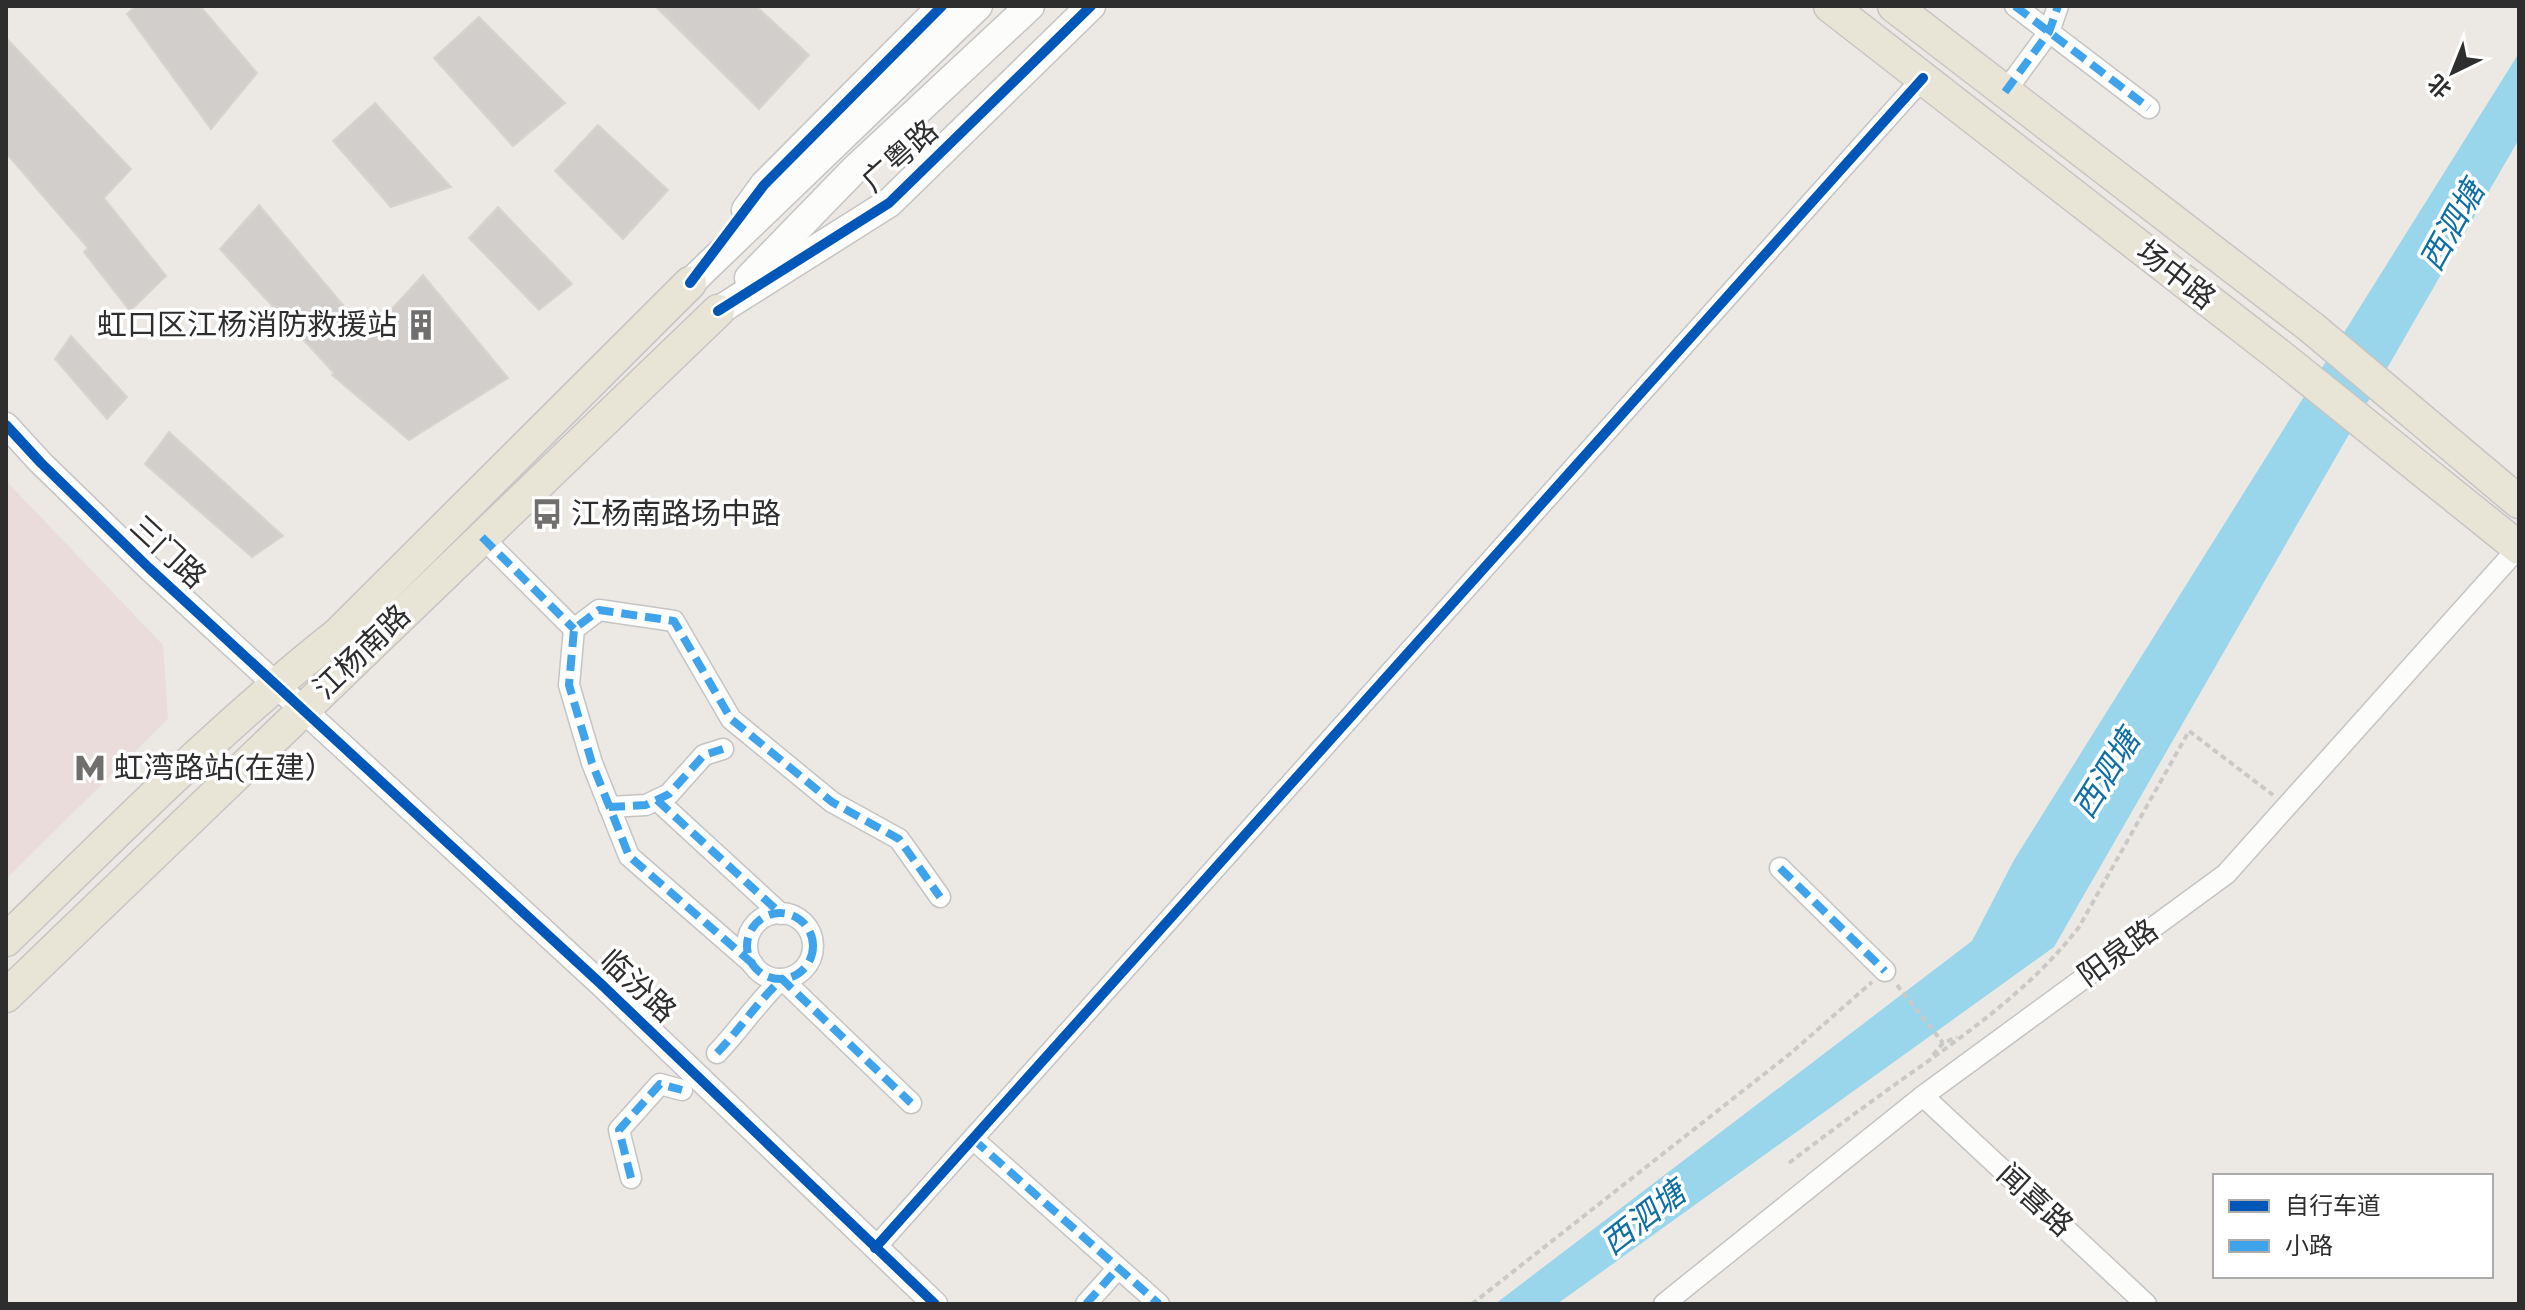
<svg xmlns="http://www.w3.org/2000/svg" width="2525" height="1310" viewBox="0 0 2525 1310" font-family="'Exo 2','Noto Sans SC',sans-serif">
<rect width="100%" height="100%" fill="#ece8e4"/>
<polygon fill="#e9dcdb" points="6,481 163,645 168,719 6,879"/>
<polygon fill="#99d6ec" points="2519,53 2519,139 2054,947 1557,1304 1495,1304 1972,941 2014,860"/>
<g fill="#d1cecb" stroke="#d7d4d0" stroke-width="2">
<polygon points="136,6 200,6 257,73 211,129 127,14"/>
<polygon points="655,6 756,6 809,55 759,109"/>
<polygon points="479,17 565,103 513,146 434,58"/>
<polygon points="6,38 131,169 104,198 166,276 130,311 84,252 88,248 6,153"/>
<polygon points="375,103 451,187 391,207 333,141"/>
<polygon points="598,125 668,190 623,239 555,171"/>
<polygon points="259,205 368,335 423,275 508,378 409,440 332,375 334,373 220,249"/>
<polygon points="498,207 572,284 539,310 469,238"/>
<polygon points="71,336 127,397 107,419 55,359"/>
<polygon points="169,432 283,536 252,557 145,464"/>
</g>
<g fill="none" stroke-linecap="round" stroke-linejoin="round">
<defs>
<g id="minor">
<polyline points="2015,6 2149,108"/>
<polyline points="2005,92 2049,32 2058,6"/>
<polyline points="482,537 574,629"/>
<polyline points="657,800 781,914"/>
<polyline points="609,807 646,805 669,794 704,755 723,749"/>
<polyline points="1780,868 1885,971"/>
<circle cx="780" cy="946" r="33"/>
<polyline points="753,964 629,856 592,763 569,685 574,629 599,610 674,621 731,719 832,802 899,839 940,897"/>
<path d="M717 1053C740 1029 758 1001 782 979L911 1103"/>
<polyline points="1923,1096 2146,1304"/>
<polyline points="973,1139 1159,1304"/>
<polyline points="631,1178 619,1130 660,1084 682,1090"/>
<polyline points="875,1248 1923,78"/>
<polyline points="1086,1304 1118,1268"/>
<polyline points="1664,1304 1923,1096 2226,874 2519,547"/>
</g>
<polyline id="tertiary" points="6,425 41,463 149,568 601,984 935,1304"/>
<g id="secondary">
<polyline points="746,210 764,185 942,6"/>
<polyline points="749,278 854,170 1030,6"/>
<polyline points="690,283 978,6"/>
<polyline points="718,311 889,203 1091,6"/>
</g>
<g id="primary">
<polyline points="1830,6 2280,356 2519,548"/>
<polyline points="1894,6 2311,327 2519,502"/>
<path d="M6 940C114 835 220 727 338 634L690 283"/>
<polyline points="6,996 718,311"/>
</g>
</defs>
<use href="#minor" stroke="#c5c4c5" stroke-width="23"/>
<use href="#tertiary" stroke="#c5c4c5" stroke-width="27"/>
<use href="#secondary" stroke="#c5c4c5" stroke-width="31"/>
<use href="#primary" stroke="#c6c5c4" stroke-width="35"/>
<g stroke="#c9c9c8" stroke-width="4" stroke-dasharray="6 4" stroke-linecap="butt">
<polyline points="1897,985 1943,1043"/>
<polyline points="1933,1055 1943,1043 1957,1037"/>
<path d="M1789 1163C1823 1137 1858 1111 1893 1086 1959 1039 2030 991 2079 927L2189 731 2273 795"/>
<polyline points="1472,1304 1791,1053 1872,982"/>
</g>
<use href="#minor" stroke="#fcfcfb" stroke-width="20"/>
<use href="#tertiary" stroke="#fcfcfb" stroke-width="24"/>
<use href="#secondary" stroke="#fcfcfb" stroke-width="28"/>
<use href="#primary" stroke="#e8e4d6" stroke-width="32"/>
<g stroke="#3ea3eb" stroke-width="8" stroke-dasharray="16 8" stroke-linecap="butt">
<polyline points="2015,6 2149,108"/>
<polyline points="2005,92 2049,32 2058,6"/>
<polyline points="482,537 574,629"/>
<polyline points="657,800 781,914"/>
<polyline points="609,807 646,805 669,794 704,755 723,749"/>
<polyline points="1780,868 1885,971"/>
<circle cx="780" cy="946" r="33"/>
<polyline points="753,964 629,856 592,763 569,685 574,629 599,610 674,621 731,719 832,802 899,839 940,897"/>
<path d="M717 1053C740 1029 758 1001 782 979L911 1103"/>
<polyline points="973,1139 1159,1304"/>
<polyline points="631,1178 619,1130 660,1084 682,1090"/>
<polyline points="1086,1304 1118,1268"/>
</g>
<defs>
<g id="cycleway">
<polyline points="690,283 764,185 942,6"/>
<polyline points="718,311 889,203 1091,6"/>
<polyline points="6,425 41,463 149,568 601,984 935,1304"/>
<polyline points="875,1248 1923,78"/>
</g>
</defs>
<use href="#cycleway" stroke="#fff" stroke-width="15"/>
<use href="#cycleway" stroke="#0057b8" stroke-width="10"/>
</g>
<defs>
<symbol id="building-bare" viewBox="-9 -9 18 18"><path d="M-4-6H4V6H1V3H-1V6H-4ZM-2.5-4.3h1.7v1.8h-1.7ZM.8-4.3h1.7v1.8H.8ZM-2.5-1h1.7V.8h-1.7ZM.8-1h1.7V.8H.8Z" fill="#706f6e" stroke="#fff" stroke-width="2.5" paint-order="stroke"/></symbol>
<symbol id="bus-bare" viewBox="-9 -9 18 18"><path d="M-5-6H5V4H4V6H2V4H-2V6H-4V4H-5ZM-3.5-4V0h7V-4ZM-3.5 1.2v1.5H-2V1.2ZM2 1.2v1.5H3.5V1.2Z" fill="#706f6e" stroke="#fff" stroke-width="2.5" paint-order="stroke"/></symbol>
<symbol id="metro-bare" viewBox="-9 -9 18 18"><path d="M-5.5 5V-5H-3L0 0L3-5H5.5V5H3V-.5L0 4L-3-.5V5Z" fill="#706f6e" stroke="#fff" stroke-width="2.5" paint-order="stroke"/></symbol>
</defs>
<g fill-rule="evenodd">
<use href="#building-bare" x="399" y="303" width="44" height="44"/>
<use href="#bus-bare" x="525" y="492" width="44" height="44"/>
<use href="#metro-bare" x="68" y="746" width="44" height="44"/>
</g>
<g text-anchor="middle" stroke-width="7" stroke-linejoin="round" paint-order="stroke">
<g font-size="30" fill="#2e2e2e" stroke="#fff">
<text transform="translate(900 156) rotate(-42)" y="10">广粤路</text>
<text transform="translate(2176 275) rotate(38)" y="10">场中路</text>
<text transform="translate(168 552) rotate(43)" y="10">三门路</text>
<text transform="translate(362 652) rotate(-44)" y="10">江杨南路</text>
<text transform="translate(2118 953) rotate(-36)" y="10">阳泉路</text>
<text transform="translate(638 986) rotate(43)" y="10">临汾路</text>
<text transform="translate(2035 1200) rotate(43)" y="10">闻喜路</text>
</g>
<g font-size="30" fill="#2e2e2e" stroke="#fff" text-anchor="start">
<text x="397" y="335" text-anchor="end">虹口区江杨消防救援站</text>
<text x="571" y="524">江杨南路场中路</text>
<text x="114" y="778">虹湾路站(在建）</text>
</g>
<g font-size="32" font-style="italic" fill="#0d6fa3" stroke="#fff">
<text transform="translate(2452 226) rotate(-61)" y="11">西泗塘</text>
<text transform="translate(2106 774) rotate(-58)" y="11">西泗塘</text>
<text transform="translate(1643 1218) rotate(-38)" y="11">西泗塘</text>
</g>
</g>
<rect width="2525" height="1310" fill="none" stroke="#2e2e2e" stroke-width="16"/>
<rect x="2213" y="1174" width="280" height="104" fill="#ffffff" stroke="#ababab" stroke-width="2"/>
<rect x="2229" y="1200" width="40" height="12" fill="#0057b8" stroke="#ababab" stroke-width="2"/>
<text x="2285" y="1214" font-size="24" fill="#2e2e2e">自行车道</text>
<rect x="2229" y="1240" width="40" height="12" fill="#3ea3eb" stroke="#ababab" stroke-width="2"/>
<text x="2285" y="1254" font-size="24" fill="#2e2e2e">小路</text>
<g transform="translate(2453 72) rotate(223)" stroke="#ffffff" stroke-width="6" paint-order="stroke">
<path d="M0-6L14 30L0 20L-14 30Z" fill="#2e2e2e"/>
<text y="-12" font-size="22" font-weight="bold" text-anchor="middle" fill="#2e2e2e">北</text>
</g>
</svg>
